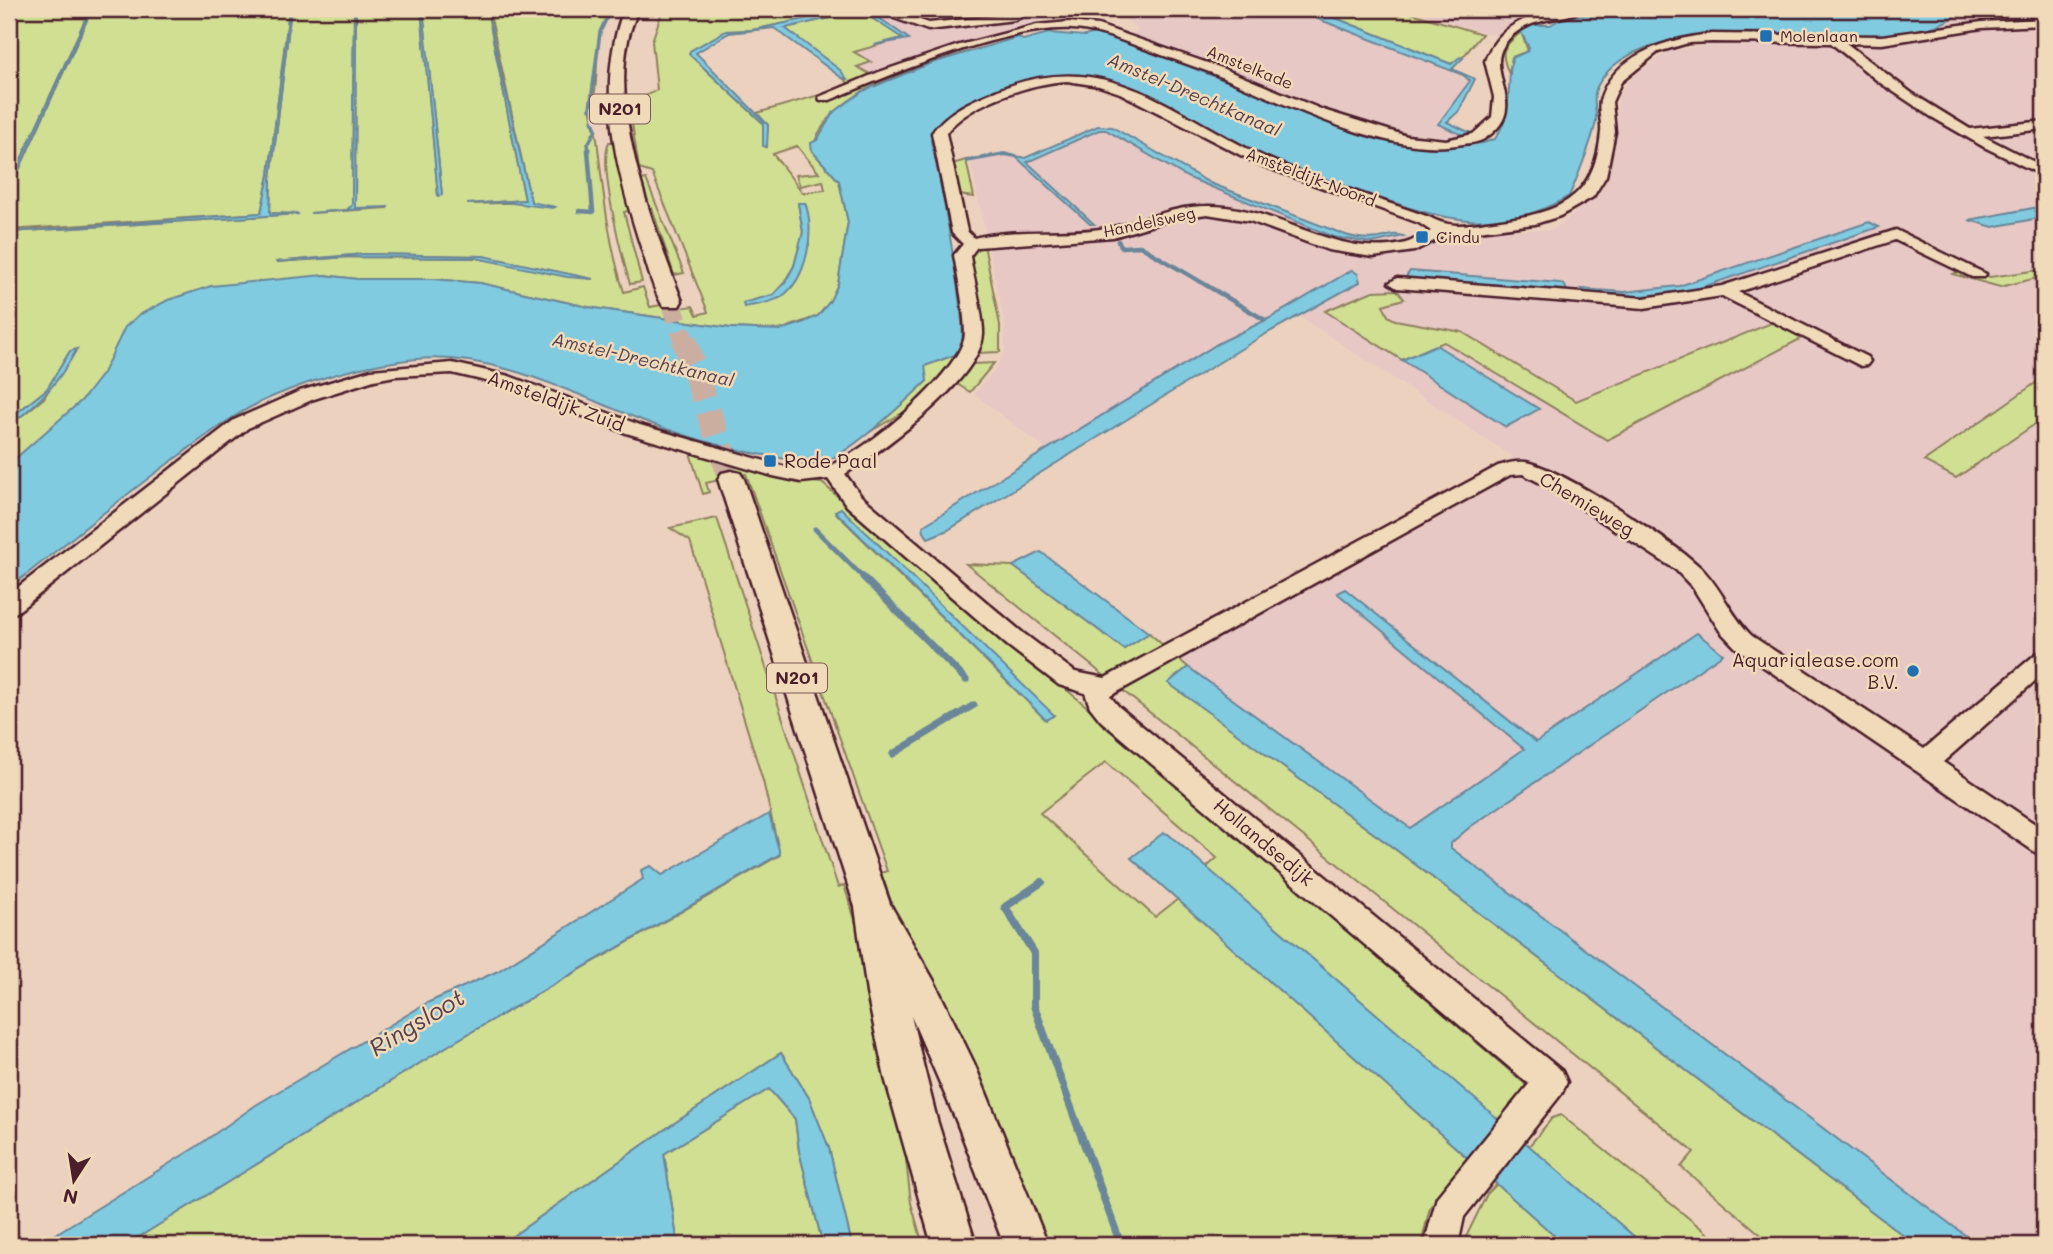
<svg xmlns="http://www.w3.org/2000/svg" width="2053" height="1254" viewBox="0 0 2053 1254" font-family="Mali,sans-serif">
<rect width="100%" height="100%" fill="#ecd2be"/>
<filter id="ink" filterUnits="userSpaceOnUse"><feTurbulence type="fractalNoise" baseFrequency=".0143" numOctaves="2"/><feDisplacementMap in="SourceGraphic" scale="14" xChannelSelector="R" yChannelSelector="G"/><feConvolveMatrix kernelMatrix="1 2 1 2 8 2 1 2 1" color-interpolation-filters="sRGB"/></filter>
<g filter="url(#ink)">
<g fill="#e7c8c5">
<polygon points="1058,9 1081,9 1042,15 1044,20 1038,21 1041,27 1016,31 874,76 856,66 870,61 853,52 874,45 908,39 880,19 915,11 938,15 948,13 998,18"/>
<polygon points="1138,9 1292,9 1423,58 1470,81 1452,109 1438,120 1441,127 1470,136 1461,140 1433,142 1371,130 1124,36 1140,30 1115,11"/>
<polygon points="1422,9 1481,9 1517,20 1489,9 1562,9 1517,20 1499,37 1412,11"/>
<polygon points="1958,9 2044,9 2044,1245 1899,1245 1149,659 1513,457 1294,313 1055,456 974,394 994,371 1005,352 1005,326 970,159 1009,154 1026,159 1100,127 1110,128 1189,176 1236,197 1353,240 1401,235 1423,244 1454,230 1553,230 1588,202 1607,176 1617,125 1618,95 1634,75 1669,51 1750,38 1830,35 1958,15"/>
</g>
<g fill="#d1df93" stroke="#8e7f5f" stroke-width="2" fill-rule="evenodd">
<polygon points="9,9 90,9 9,186"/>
<polygon points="92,9 289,9 269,175 261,213 9,230 9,192"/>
<path d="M291 9H354L352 205 347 210 311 213 388 208 355 209 356 9H421L438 195H442L423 9H487L525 200 471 204 531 202 489 9H611C593 35 599 62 595 91 594 97 592 102 591 107 590 117 596 129 597 139 603 191 608 241 624 292L643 287 650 307 677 302 680 308 693 306 697 315 708 312 652 173 639 169 629 104 657 90 652 41 663 9H854L752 30 726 31 690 51V55L763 123V145L766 147 768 125 757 113 978 49C925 66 826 88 812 151L839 181 848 222 838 284 830 301 818 316 780 330 730 328 588 307 480 283 433 279H357L324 275 139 315C120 331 116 353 103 374 79 410 42 437 9 464V426L44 398 70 351 47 389 9 419V232L299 214 270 213 271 178ZM797 146 819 173 796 175 800 186 823 181 825 190 803 193 773 154ZM798 203H805L809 245 780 298 743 303 773 295 783 284 794 266 803 232ZM364 254 483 256 592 279 476 258 349 257 277 262Z"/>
<polygon points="966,9 1058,9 998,18 952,15"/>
<polygon points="1313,9 1398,9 1482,34 1462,58 1451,64"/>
<polygon points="861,11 903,38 854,52 871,62 857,67 874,76 851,85 785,28"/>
<path d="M1521 32 1528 51 1512 57 1509 74C1499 50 1502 49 1521 32Z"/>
<path d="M609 142H615L628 211 624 212 642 282 630 284C622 257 598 164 609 142Z"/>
<polygon points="966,160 974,197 959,195 952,164"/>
<polygon points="646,179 684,273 674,275 652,208 648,208 639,180"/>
<path d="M984 245 1000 325V352L978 353C989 328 974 281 969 254L974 248Z"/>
<polygon points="1965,269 1990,277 2039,270 2041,277 2000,287 1953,274"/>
<polygon points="1397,290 1404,299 1383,305 1388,316 1395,320 1462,332 1576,401 1774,322 1804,337 1607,440 1444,342 1402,360 1325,311 1373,291"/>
<polygon points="960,353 916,405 861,437 927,381 924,366"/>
<polygon points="994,363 970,392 957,384 973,364"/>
<polygon points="2044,377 2044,418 1956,478 1924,461"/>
<path d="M690 453 784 479 822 483 976 616 1079 700 1525 1084V1100L1503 1124 1206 868 1217 858 1106 762 1040 813 1155 917 1178 899 1471 1161 1430 1207 1421 1245H1038L1023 1205 912 960 881 873 887 871 746 474 706 483 709 492 703 494ZM835 512 1053 715V716L1045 719Z"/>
<polygon points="717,518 838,887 844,885 873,977 899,1099 911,1203 923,1245 852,1245 829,1148 809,1098 781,1053 667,1128 500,1245 126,1245 454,1042 780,855 763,781 690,541 670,528"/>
<polygon points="966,564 1013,566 1124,649 1149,633 1188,667 1169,683 1391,846 1916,1245 1773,1245 1681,1167 1694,1152"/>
<polygon points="769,1089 795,1119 799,1151 823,1245 678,1245 664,1154"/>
<polygon points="1561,1115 1722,1245 1644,1245 1529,1146 1552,1118"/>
<polygon points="1497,1184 1565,1245 1462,1245 1487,1194"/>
</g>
<g fill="#81cbe1" stroke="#6b8698" stroke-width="2">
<polygon points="90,9 92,9 9,192 9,186"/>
<polygon points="289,9 291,9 271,178 270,213 299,214 9,232 261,213 269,175"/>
<polygon points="354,9 356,9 355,208 389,207 310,213 347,210 352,205"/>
<polygon points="421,9 423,9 442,195 438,196"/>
<polygon points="487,9 531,202 555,207 553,208 504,202 467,204 525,200"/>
<polygon points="854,9 868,10 909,39 874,45 902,38 861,11 785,28 840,70 847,79 842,78 774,28 729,33 696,53 768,125 767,147 763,146 763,123 689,54 690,51 726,31 752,30"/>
<polygon points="1292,9 1313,9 1451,64 1460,57 1463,58 1452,69 1475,79 1459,111 1447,122 1475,135 1463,135 1438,124 1470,81 1463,75"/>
<path d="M1609 9H1960L1959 14C1936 29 1913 33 1886 36 1810 37 1630 11 1596 89 1592 100 1597 110 1596 121 1593 138 1577 179 1569 196 1492 243 1423 213 1345 186 1307 173 1268 160 1232 141 1184 114 1133 79 1077 75 1039 72 1009 86 975 101 955 109 934 118 931 141 943 191 951 239 958 290 960 310 966 333 960 353L925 366 927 381C906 401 850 454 823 462 806 466 788 459 771 456 727 450 681 435 639 419 570 392 493 352 416 359 368 364 319 377 274 396 239 410 210 433 180 455 121 497 66 544 9 588V464L82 400 103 373 125 327 139 315 168 300 211 286 324 275 357 279H433L480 283 588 307 730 328 780 330 800 324 818 316 830 301 838 284 848 222 839 181 812 151 811 143 817 140 833 113 863 91 929 64 1018 37 1023 40 1049 33 1085 36 1098 32 1332 121 1402 141 1442 148 1483 143 1495 139C1514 111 1506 89 1512 58L1528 51 1529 48 1521 32 1533 25H1550L1559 20Z"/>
<path d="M1098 126 1112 127 1210 183 1343 234C1354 238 1367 240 1379 238 1389 236 1393 233 1403 236L1372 243 1334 237 1187 177 1106 130H1099L1027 162 1094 224H1090L1016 157 1005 155 966 162V160L1004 153 1025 158Z"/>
<path d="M798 203H805C816 230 807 280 781 297 771 303 755 305 744 307L743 303 773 295 784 284 794 266 803 232Z"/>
<polygon points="2044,206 2044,217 1993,227 1969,220"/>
<polygon points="1869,222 1879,227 1682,294 1620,297 1587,295 1581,289 1624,292 1679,286"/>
<polygon points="364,254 483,256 593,279 567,277 476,258 349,257 275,262"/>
<polygon points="1352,270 1358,274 1360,282 1262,336 948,530 928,538 924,532 923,526 1219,343 1270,318"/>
<polygon points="1410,271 1560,283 1565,286 1568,294 1403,281"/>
<polygon points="1436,345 1539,409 1506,427 1402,360"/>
<path d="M77 349C56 386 42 400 9 426V419L47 389 70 351Z"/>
<polygon points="841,508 1054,715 1046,720 835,511"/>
<polygon points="1041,552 1149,633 1124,649 1013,566"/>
<polygon points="1345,589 1536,742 1697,633 1723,654 1470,827 1451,843 1451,848 1978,1245 1916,1245 1391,846 1168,683 1188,667 1410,828 1524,749 1337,593"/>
<polygon points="769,814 780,854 454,1042 126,1245 38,1245 196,1147 256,1105 427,1003 498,971 643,879 641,870 651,866 662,875"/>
<polygon points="1163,833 1168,834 1644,1245 1565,1245 1131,858"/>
<polygon points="781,1053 809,1098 829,1148 852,1245 823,1245 799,1151 795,1119 769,1089 664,1154 678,1245 500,1245 667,1128"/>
</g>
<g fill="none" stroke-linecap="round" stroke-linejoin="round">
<g stroke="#6b8698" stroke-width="3.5">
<polyline points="590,109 600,32 611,9"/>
<polyline points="589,151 588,144 596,129 592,120"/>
</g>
<g stroke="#6b8698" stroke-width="4.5">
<polyline points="579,211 593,212 588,150"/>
<polyline points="1118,241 1122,247 1140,246 1265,320"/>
</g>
<polyline stroke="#6b8698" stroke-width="5" points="815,529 865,579"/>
<g stroke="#6b8698" stroke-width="7">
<polyline points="863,577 966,680"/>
<polyline points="893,754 974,705"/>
</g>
<polyline stroke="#6b8698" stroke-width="8" points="1042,882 1005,907 1034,953 1034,1006 1121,1245"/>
<polyline stroke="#ccaea1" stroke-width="20" stroke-dasharray="20 10" stroke-linecap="butt" points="671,301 684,341"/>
<polyline stroke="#ccaea1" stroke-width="25" stroke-dasharray="25 13" stroke-linecap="butt" points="684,339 731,479"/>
<defs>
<g id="minor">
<path d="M1561 9H1583C1563 23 1530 14 1507 41 1480 73 1534 107 1484 139 1478 143 1469 143 1463 144 1389 159 1281 101 1212 73 1191 65 1169 58 1148 50 1123 41 1098 30 1072 29 1005 26 892 74 830 100H820L819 97 879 72 956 46 1037 25 1069 22 1098 25 1219 67 1323 110 1407 136 1446 140 1473 134 1492 117 1494 97 1485 61C1498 26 1526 16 1561 9Z"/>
<polygon points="894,14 902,14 929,23 1015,14 1021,17 1015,20 928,30 894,18"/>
<path d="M2044 19V25L1982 28 1882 44 1846 43 1913 94 1970 129 2044 121V129L1983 136 2044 167V176L1984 147 1930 116 1879 82 1831 43 1712 42 1688 43 1658 52 1621 82 1612 102 1615 132 1606 176 1593 197 1560 216 1535 224 1446 235 1414 251 1373 257 1328 250 1250 221 1207 214 1173 219 1113 237 977 247 970 256C973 277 984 316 983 335 979 381 881 451 845 474L861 496 1023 633 1075 672 1105 678 1498 466C1508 463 1520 460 1530 463 1567 473 1671 540 1700 567 1721 587 1731 616 1752 636L1924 749 2036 654 2044 651V673L1943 762 2044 830V856L2035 852 1736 648 1720 631 1693 588 1676 570 1552 489 1523 474 1510 475 1110 696 1119 707 1562 1071 1567 1082 1562 1093 1464 1217 1458 1245H1424L1437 1197 1529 1084 1101 721 1090 707 1085 693 1059 685 1007 645 847 506 828 479 801 482 773 476 626 433 503 385 452 373 395 376 374 380 314 399 248 428 17 612 9 614V594L234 420 300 391 371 370 452 363 509 376 640 425 782 466C797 469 815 472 829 466 869 449 951 380 964 340 968 326 957 273 954 255L963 244 952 233 932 133C948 110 973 100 998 90 1111 45 1173 116 1269 159 1321 182 1376 198 1429 217 1454 231 1474 223 1501 220 1561 213 1595 197 1601 132 1602 122 1598 111 1600 101 1612 54 1671 38 1712 34L1882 36 1982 22ZM1067 81 1099 86 1120 93 1258 164 1419 223 1431 231C1422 235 1412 242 1402 244 1332 259 1275 204 1206 206 1173 206 1144 221 1113 227 1068 236 1019 227 974 238L967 231 946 133C968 103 1032 83 1067 81Z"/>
<polygon points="1896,230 1986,274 1984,277 1972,277 1895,240 1738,292 1867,357 1870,361 1867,365 1861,366 1722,296 1644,308 1397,288 1389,283 1397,278 1644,298 1722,286"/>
</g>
<g id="major">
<path d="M624 9H638C635 19 630 29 628 40 611 118 654 228 682 301L679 306H663C653 290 648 268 642 250 617 173 594 88 624 9Z"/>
<polygon points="731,471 740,473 744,479 890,904 934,981 974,1063 1048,1245 1004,1245 956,1120 911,1016 937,1120 976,1245 932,1245 885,1078 867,993 855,907 718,479 722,473"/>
</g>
</defs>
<use href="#minor" stroke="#4a1f2b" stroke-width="5"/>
<use href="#major" stroke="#4a1f2b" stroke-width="5"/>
<use href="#minor" fill="#f0dab9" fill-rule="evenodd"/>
<use href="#major" fill="#f0dab9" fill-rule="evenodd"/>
</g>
</g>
<g fill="#1f6fb2" stroke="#f0dab9" stroke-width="2.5">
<rect x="1759" y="29" width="14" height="14" rx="3.5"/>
<rect x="1415" y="230" width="14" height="14" rx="3.5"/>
<rect x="763" y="454" width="14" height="14" rx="3.5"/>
<circle cx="1913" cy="671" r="7"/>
</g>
<g text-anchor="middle" stroke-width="5" stroke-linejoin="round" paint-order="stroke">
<g font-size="16" fill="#4a1f2b" stroke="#f0dab9" text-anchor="start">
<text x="1780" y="42">Molenlaan</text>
<text x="1436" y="243">Cindu</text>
</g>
<g font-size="16" fill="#4a1f2b" stroke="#f0dab9">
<text transform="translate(1250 67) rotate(22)" y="6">Amstelkade</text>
<text transform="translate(1311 177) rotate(21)" y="6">Amsteldijk-Noord</text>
<text transform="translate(1149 222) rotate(-12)" y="6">Handelsweg</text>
</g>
<g font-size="18" font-style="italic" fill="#55414f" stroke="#f0dab9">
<text transform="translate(1194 95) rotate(23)" y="6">Amstel-Drechtkanaal</text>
<text transform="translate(643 360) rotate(13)" y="6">Amstel-Drechtkanaal</text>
</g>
<g fill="#f0dab9" stroke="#7c5756" stroke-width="2">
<rect x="590" y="94.5" width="60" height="29" rx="5"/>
<rect x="767" y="663.5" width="60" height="29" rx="5"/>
</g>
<g font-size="18" font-weight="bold" fill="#4a1f2b">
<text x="620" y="115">N201</text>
<text x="797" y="684">N201</text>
</g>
<g font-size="19" fill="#4a1f2b" stroke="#f0dab9">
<text transform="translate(556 401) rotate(20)" y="7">Amsteldijk Zuid</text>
<text transform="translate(1587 504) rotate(31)" y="7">Chemieweg</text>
<text transform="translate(1264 842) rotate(40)" y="7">Hollandsedijk</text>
</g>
<g font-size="19" fill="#4a1f2b" stroke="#f0dab9" text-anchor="start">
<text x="784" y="468">Rode Paal</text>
<text x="1899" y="667" text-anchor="end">Aquarialease.com<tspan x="1899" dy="22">B.V.</tspan></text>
</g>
<g font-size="24" font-style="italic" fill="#55414f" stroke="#f0dab9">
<text transform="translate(417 1023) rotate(-31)" y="8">Ringsloot</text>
</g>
</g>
<rect width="2053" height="1254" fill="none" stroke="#f0dab9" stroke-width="35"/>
<rect x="18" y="18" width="2018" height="1219" fill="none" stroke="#4a1f2b" stroke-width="2.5" filter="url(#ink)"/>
<g transform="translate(74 1180) rotate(192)" stroke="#f0dab9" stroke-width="5" paint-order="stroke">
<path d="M0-5L12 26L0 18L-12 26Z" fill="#4a1f2b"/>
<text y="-10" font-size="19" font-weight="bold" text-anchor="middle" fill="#4a1f2b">N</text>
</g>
</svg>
